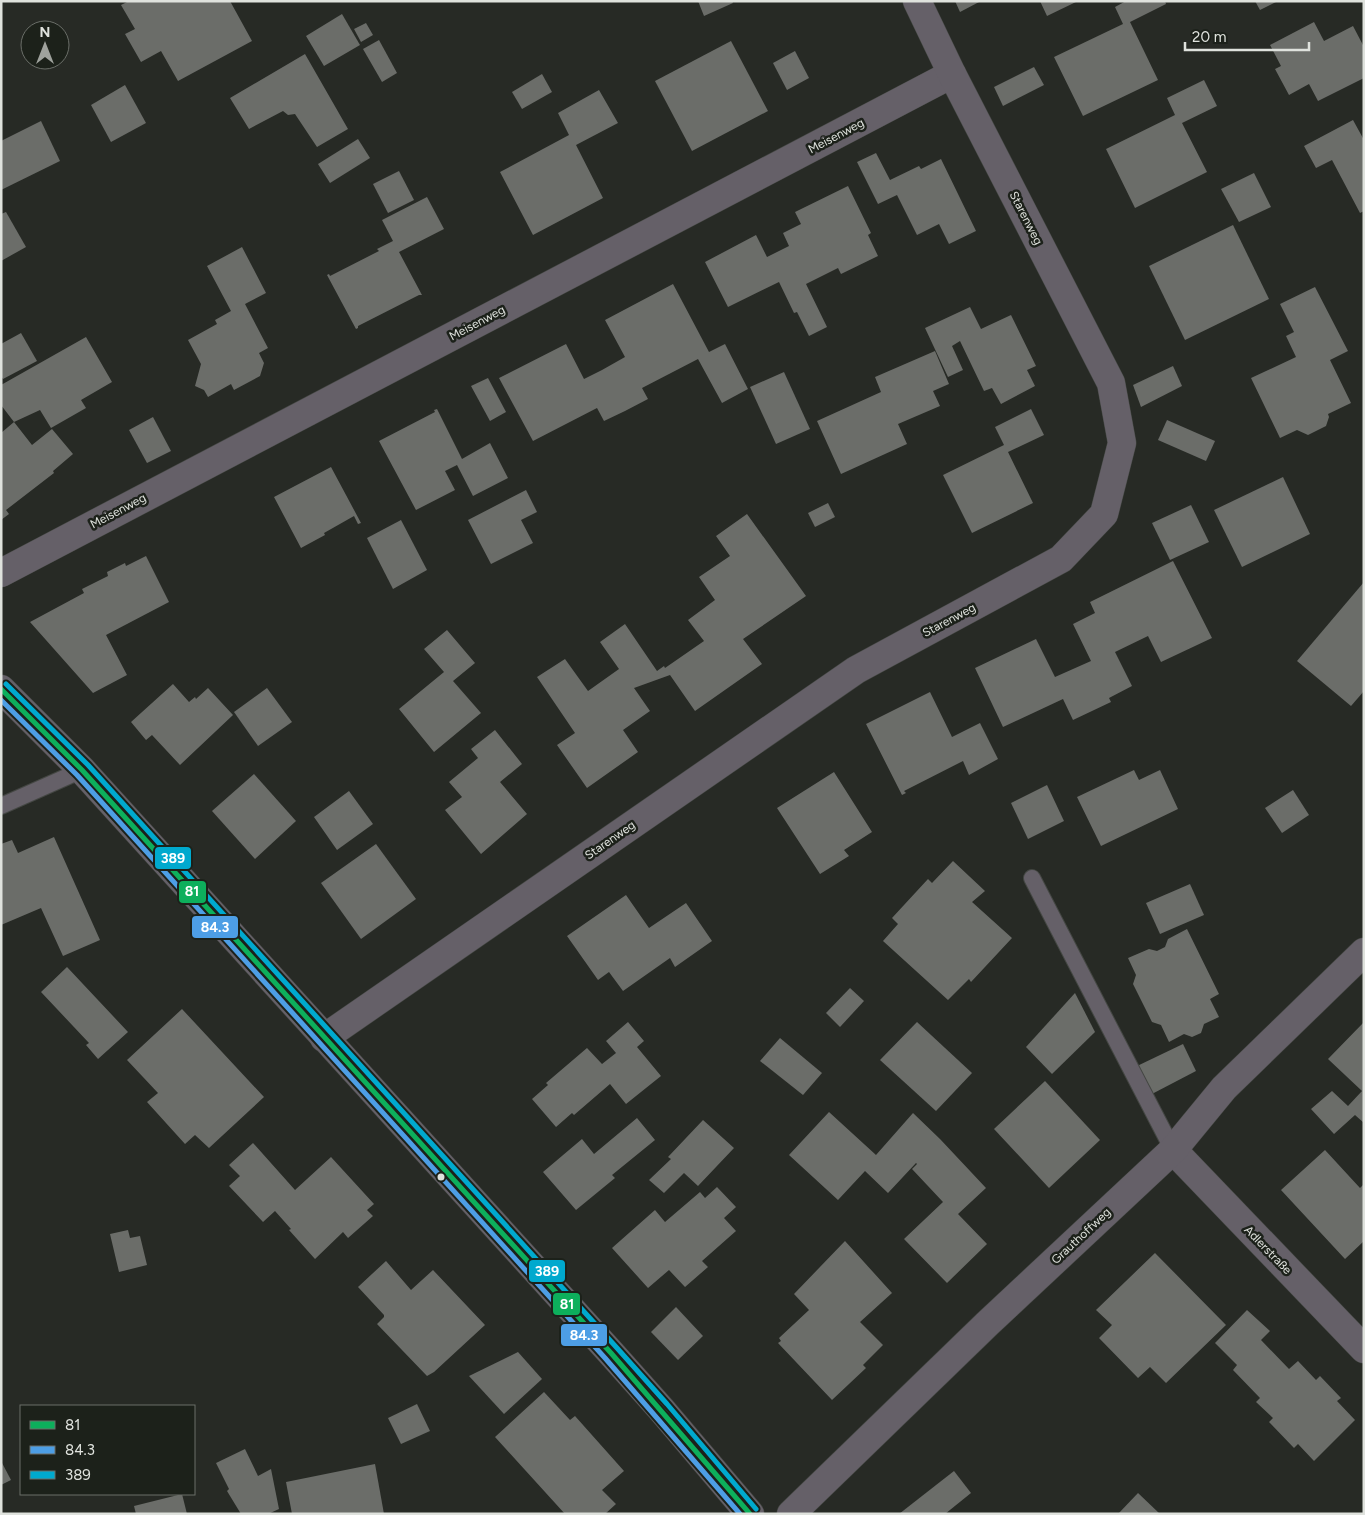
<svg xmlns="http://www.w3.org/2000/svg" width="1365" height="1515" viewBox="0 0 1365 1515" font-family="Figtree,sans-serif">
<rect width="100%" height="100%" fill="#272a25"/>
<g fill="#6b6d69">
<polygon points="129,1 230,1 252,41 178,81 161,51 141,62 125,34 135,29 121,5"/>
<polygon points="698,1 732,1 733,3 704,16"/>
<polygon points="955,1 981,1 960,12"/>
<polygon points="1040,1 1078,1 1047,16"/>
<polygon points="1126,1 1165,1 1166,4 1130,22 1158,80 1083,116 1054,57 1123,24 1115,7"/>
<polygon points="1255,1 1278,1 1260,10"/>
<polygon points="342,14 360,45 324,66 306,36"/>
<polygon points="1314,22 1324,41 1353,26 1364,47 1364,78 1318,101 1309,84 1289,95 1275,69 1281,66 1270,45"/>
<polygon points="366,23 373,35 361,42 354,29"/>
<polygon points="379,40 397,73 382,82 363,49"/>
<polygon points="731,41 768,111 692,151 655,81"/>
<polygon points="795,51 809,78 787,90 773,63"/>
<polygon points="305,54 348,129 317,147 295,114 288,115 283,111 249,129 230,98"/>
<polygon points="1034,67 1044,85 1003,106 994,87"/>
<polygon points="542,74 552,92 522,109 512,92"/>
<polygon points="1204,80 1217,106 1182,123 1207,172 1135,208 1106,149 1175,115 1167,98"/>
<polygon points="125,85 146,123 111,142 91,105"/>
<polygon points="599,90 618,123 576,145 603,198 533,235 500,172 569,135 558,113"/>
<polygon points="1353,120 1364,140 1364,211 1360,213 1332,160 1316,168 1304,146"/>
<polygon points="41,121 60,161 1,190 1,141"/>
<polygon points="358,139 370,158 330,183 318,164"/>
<polygon points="876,153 890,180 919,166 921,169 941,159 976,231 949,244 939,224 917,235 897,195 878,204 857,162"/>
<polygon points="399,171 414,200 388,213 373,184"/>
<polygon points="1254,173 1271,207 1239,222 1221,189"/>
<polygon points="848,186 871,233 868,235 878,256 841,274 838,268 806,284 827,327 809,336 797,312 794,313 779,282 728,307 705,262 756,235 767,257 789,246 783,233 801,224 795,212"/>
<polygon points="427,197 444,229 399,252 422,295 419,295 358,326 358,328 356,329 327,275 329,274 330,276 379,251 377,249 393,241 382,220"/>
<polygon points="6,212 26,247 1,261 1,214"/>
<polygon points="1233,225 1269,299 1185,340 1149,266"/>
<polygon points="242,247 266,293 245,304 268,348 259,353 264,363 260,376 234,390 231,384 208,397 204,390 195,386 201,364 188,340 217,324 215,320 231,311 207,266"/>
<polygon points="673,284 709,352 725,344 748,389 722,403 698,359 642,388 648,399 625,411 604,421 597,408 533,441 499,378 566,344 584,379 602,370 625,357 605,320"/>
<polygon points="1315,287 1348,351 1330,360 1351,403 1328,414 1329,417 1326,426 1308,435 1297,430 1280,438 1251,378 1296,357 1286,336 1294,332 1280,304"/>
<polygon points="970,307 981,329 1011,315 1036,366 1027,370 1035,386 1001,404 992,388 984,391 960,341 952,346 963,370 948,377 925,328"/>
<polygon points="21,333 37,361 3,379 1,376 1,344"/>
<polygon points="86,337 112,382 81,400 86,408 51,428 40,410 14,422 1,405 1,385"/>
<polygon points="935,351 949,384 933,391 940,406 898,424 907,444 841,474 817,421 881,392 875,377"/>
<polygon points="1173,366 1182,386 1141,407 1133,385"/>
<polygon points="784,372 810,429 776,444 750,387"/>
<polygon points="488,378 506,412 490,421 471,386"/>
<polygon points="437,409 462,459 490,443 508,478 473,496 457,465 445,471 455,490 416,510 379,441 435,412 434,410"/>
<polygon points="1031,409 1044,435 1008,452 1033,503 972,533 943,475 1004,445 995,427"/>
<polygon points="153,417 171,451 147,463 129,430"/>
<polygon points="1167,420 1215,441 1206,461 1158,440"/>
<polygon points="14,422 32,445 52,429 73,454 53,471 54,473 6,510 9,514 1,520 1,433"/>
<polygon points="331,467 361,523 358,524 354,516 324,533 325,535 301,548 274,497"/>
<polygon points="1283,477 1310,534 1242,567 1214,510"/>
<polygon points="526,490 537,512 521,520 533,543 491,564 468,520"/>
<polygon points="828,503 835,517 815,527 808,513"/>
<polygon points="1191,505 1209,542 1170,560 1152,523"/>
<polygon points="747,514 806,596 743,639 762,664 695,711 670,675 634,688 650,711 623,730 638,752 587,788 557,745 575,733 537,677 565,659 588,691 619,669 600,642 625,624 657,671 664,666 665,668 704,641 688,620 715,600 699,577 730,556 716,536"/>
<polygon points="401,520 427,570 393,589 367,538"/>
<polygon points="146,556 169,602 106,635 127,675 93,693 30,622 84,593 82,589 108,576 107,572 125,563 126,566"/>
<polygon points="1173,561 1212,638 1161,662 1148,636 1115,652 1132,686 1109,698 1111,702 1073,720 1063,699 1003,727 975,668 1036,639 1055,677 1091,661 1073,624 1095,613 1090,602"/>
<polygon points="1364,582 1364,691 1351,706 1297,661"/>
<polygon points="447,630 475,663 453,681 481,713 434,752 399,709 444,672 424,649"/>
<polygon points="173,684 189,702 195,697 196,699 208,688 233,715 180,765 152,735 146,740 131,722"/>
<polygon points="267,688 292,722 258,746 234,712"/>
<polygon points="930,692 952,737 980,723 998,759 969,775 963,761 904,791 906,793 902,795 866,724"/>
<polygon points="495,730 522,764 500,782 527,814 481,854 445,810 462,797 449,782 478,758 471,749"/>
<polygon points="1134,770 1139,780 1160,770 1178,809 1101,846 1077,797"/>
<polygon points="834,772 872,832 844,850 849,856 820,874 777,808"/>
<polygon points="254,774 296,821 255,859 212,811"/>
<polygon points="1047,785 1064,821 1028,839 1011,803"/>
<polygon points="1293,790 1309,815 1282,833 1265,808"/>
<polygon points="349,791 373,824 337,850 314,817"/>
<polygon points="54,837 100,940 63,956 41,908 1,925 1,844 12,840 18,853"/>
<polygon points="376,844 416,899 361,939 321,883"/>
<polygon points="953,861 985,891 972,902 1012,938 971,982 969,979 948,1000 883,941 898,924 892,918 928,879 932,883"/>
<polygon points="1190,884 1204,915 1160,934 1146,903"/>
<polygon points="626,895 649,928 686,903 712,941 675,967 670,958 623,991 609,972 598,980 567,936"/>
<polygon points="1187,929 1219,994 1210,999 1219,1017 1204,1024 1201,1033 1192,1037 1184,1034 1169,1042 1161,1025 1152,1022 1133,984 1136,975 1128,958 1149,949 1157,951 1165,947 1168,939"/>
<polygon points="67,967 128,1032 98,1059 86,1045 89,1043 41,992"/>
<polygon points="850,988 864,1001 840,1027 826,1013"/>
<polygon points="1075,993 1095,1032 1052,1074 1026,1047"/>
<polygon points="182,1009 264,1097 209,1148 195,1135 185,1144 147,1102 158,1093 127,1060"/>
<polygon points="628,1022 644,1041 637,1047 661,1076 626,1104 610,1084 574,1115 572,1113 556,1127 532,1099 548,1085 546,1083 587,1048 602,1064 616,1053 606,1041"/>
<polygon points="917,1022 972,1073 936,1111 880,1060"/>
<polygon points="1364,1022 1364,1123 1355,1115 1334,1134 1311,1109 1332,1091 1348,1106 1362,1091 1328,1059"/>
<polygon points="780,1038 822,1073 803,1095 760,1061"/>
<polygon points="1183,1044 1196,1071 1150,1095 1135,1067"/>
<polygon points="1045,1081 1100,1140 1049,1188 994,1129"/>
<polygon points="829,1112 876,1155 913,1113 940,1139 986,1188 958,1214 987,1244 947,1283 904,1239 943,1202 912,1169 917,1164 916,1163 888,1193 865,1171 838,1200 789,1155"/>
<polygon points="637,1118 655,1140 612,1175 615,1178 576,1210 543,1172 582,1139 594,1154"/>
<polygon points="703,1120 734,1148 698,1186 684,1173 664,1193 649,1180 671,1159 668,1157"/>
<polygon points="253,1143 295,1190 331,1157 374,1204 367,1210 373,1216 348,1238 343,1232 315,1259 289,1230 291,1229 275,1211 263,1222 229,1186 240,1176 229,1165"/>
<polygon points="1325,1150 1360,1188 1364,1184 1364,1241 1345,1259 1281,1190"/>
<polygon points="717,1187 736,1207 724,1218 736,1231 702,1261 708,1267 685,1287 669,1270 648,1288 612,1248 655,1210 665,1222 700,1192 705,1198"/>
<polygon points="128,1230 130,1238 140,1236 147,1265 119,1272 110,1234"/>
<polygon points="845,1241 892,1293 860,1322 883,1345 863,1365 866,1368 832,1400 778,1343 781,1341 779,1338 809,1310 794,1294"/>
<polygon points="1155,1253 1226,1325 1166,1383 1150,1367 1138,1378 1099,1338 1112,1325 1096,1310"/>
<polygon points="386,1261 411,1290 433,1270 485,1325 434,1372 427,1376 377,1324 384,1317 384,1315 358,1287"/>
<polygon points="676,1307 703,1336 678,1360 651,1332"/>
<polygon points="1247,1310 1270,1331 1261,1340 1289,1369 1298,1361 1316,1380 1320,1376 1341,1398 1337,1401 1355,1420 1314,1461 1298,1444 1294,1448 1269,1422 1273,1418 1256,1402 1260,1398 1233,1370 1237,1365 1215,1343"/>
<polygon points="518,1352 542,1379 504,1414 469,1376"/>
<polygon points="544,1392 570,1420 575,1416 624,1471 602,1490 616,1504 605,1514 565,1514 495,1437"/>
<polygon points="417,1404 430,1431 401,1444 388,1418"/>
<polygon points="245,1449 258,1476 271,1469 279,1509 268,1514 241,1514 227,1491 229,1489 216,1463"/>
<polygon points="1,1461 11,1480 1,1485"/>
<polygon points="375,1464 384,1514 292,1514 286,1482"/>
<polygon points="954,1471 971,1493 945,1514 899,1514"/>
<polygon points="1138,1493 1160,1514 1118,1514"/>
<polygon points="182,1494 187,1514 136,1514 134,1506"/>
</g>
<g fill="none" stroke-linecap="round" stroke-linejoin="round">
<defs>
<g id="lane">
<polyline points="1,806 82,770"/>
<polyline points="1032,878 1173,1150"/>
</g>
<g id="street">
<polyline points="1,573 952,74"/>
<polyline points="1,689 82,770 611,1353 661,1409 750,1514"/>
<polyline points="324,1038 856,670 1061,559 1104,514 1122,443 1111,383 952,74 917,1"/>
<polyline points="1173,1150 1364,1349"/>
<polyline points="791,1514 987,1324 1173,1150 1224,1088 1364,952"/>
</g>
</defs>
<use href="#lane" stroke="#444743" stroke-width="18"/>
<use href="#street" stroke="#444743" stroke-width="29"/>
<use href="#lane" stroke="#656068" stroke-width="16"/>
<use href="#street" stroke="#656068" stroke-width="28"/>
<defs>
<polyline id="bus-1" points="1,689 82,770 611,1353 750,1514"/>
<polyline id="bus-2" points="1,700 77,775 605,1358 740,1514"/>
<polyline id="bus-3" points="6,684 88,765 617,1348 667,1404 756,1509"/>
</defs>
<use href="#bus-1" stroke="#1c211a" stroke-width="9"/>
<use href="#bus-2" stroke="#1c211a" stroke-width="9"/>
<use href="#bus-3" stroke="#1c211a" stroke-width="9"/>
<use href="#bus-1" stroke="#0daf5c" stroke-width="5"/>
<use href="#bus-2" stroke="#4d9ee5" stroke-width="5"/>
<use href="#bus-3" stroke="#00a9ce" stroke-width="5"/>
</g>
<circle fill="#dfe2dd" stroke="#1c211a" stroke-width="2" cx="441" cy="1177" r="4.5"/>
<g text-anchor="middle" stroke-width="5" stroke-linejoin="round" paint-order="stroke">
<g font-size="12" fill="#dfe2dd" stroke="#1c211a">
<text transform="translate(836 136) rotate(-28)" y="4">Meisenweg</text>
<text transform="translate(1026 218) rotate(63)" y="4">Starenweg</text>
<text transform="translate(477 323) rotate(-28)" y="4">Meisenweg</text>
<text transform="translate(118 511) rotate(-28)" y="4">Meisenweg</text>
<text transform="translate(949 620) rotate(-28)" y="4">Starenweg</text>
<text transform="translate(610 840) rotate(-35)" y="4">Starenweg</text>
<text transform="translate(1081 1236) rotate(-43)" y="4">Grauthoffweg</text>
<text transform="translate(1268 1250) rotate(46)" y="4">Adlerstraße</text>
</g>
</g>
<g stroke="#1c211a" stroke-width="2">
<rect x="154" y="846" width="38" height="24" rx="5" fill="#00a9ce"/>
<rect x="178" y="880" width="29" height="24" rx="5" fill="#0daf5c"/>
<rect x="191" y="915" width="48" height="24" rx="5" fill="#4d9ee5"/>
<rect x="528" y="1259" width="38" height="24" rx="5" fill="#00a9ce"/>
<rect x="552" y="1292" width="29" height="24" rx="5" fill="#0daf5c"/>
<rect x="560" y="1323" width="48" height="24" rx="5" fill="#4d9ee5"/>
</g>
<g font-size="14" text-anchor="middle" font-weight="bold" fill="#fff">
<text x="173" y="863">389</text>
<text x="192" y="896">81</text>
<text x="215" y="932">84.3</text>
<text x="547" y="1276">389</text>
<text x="567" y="1309">81</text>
<text x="584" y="1340">84.3</text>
</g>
<rect width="1365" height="1515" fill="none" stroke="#dfe2dd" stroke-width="5"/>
<rect x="20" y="1405" width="175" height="90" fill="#1c211a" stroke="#6a6e68"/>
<rect x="30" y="1421" width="25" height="8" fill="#0daf5c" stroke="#6a6e68"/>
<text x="65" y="1430" font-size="15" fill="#dfe2dd">81</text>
<rect x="30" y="1446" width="25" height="8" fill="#4d9ee5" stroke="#6a6e68"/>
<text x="65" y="1455" font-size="15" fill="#dfe2dd">84.3</text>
<rect x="30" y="1471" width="25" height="8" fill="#00a9ce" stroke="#6a6e68"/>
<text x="65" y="1480" font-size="15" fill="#dfe2dd">389</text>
<g transform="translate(45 45)"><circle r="24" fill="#1c211a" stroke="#6a6e68"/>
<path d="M0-4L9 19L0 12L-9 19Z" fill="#9fa29d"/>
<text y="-8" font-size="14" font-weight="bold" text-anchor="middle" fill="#dfe2dd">N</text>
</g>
<path d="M1185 42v8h124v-8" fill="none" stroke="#dfe2dd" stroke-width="2.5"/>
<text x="1192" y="42" font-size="15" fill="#dfe2dd" stroke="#1c211a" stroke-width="4" paint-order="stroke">20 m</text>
</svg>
